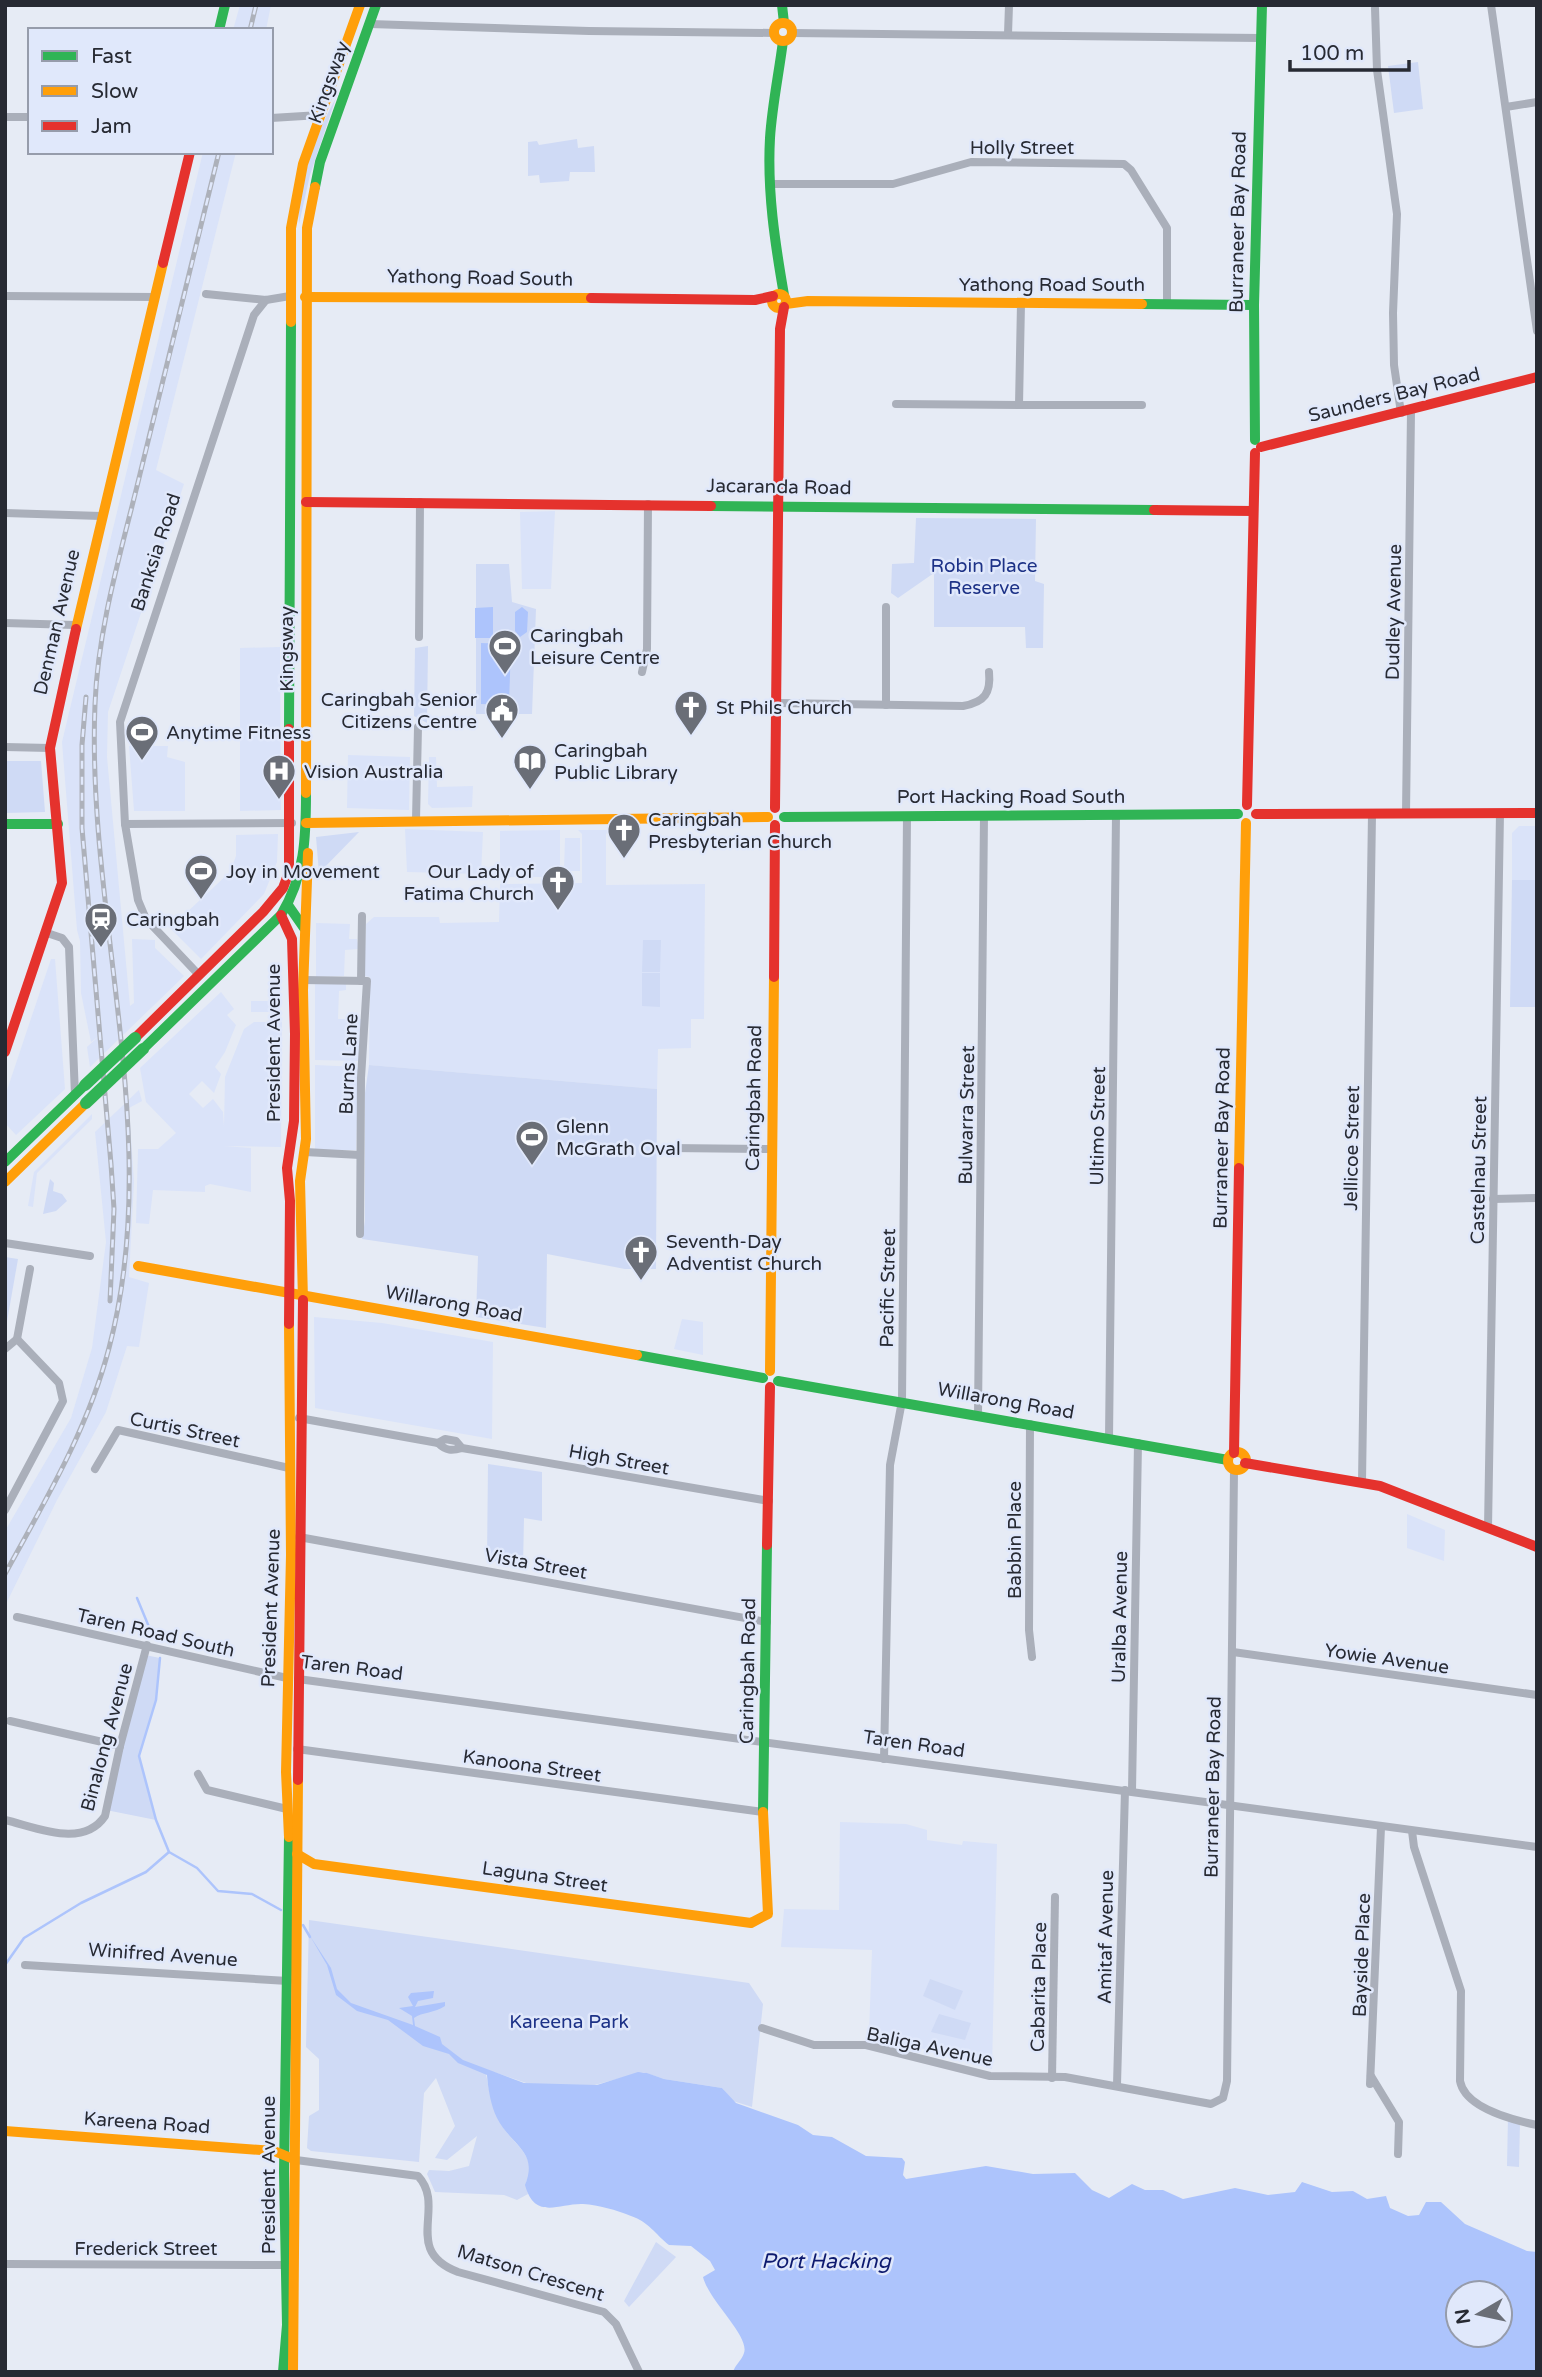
<svg xmlns="http://www.w3.org/2000/svg" width="1542" height="2377" viewBox="0 0 1542 2377" font-family="'Varela Round',sans-serif">
<rect width="100%" height="100%" fill="#e6ebf5"/>
<g fill="#dae3f9">
<polygon points="240,5 271,5 266,30 233,30"/>
<polygon points="203,152 236,152 156,470 184,484 108,712 107,757 130,1006 134,1003 132,939 155,940 155,948 184,976 90,1067 87,1047 99,1036 91,1042 81,993 80,941 77,930 62,742"/>
<polygon points="555,511 551,589 522,589 520,512"/>
<polygon points="280,647 281,810 240,811 240,648"/>
<polygon points="129,746 168,746 167,757 185,762 185,811 134,811"/>
<polygon points="348,755 410,757 409,810 347,808"/>
<polygon points="429,757 436,757 437,787 473,786 472,807 432,808 428,804"/>
<polygon points="1519,826 1537,826 1537,880 1512,880 1512,833"/>
<polygon points="405,829 483,832 481,874 407,872"/>
<polygon points="560,830 560,877 500,877 500,831"/>
<polygon points="578,830 610,830 606,834 606,885 705,884 704,1019 691,1019 691,1048 658,1049 657,1089 369,1065 370,977 364,976 366,924 374,917 439,917 440,923 499,922 500,884 582,883 582,834"/>
<polygon points="278,834 277,862 264,894 201,959 170,928 230,872 236,856 236,835"/>
<polygon points="565,838 580,838 580,871 564,871"/>
<polygon points="316,923 350,924 349,939 357,939 359,949 345,950 344,976 316,977"/>
<polygon points="51,959 55,959 65,1089 16,1135 5,1123 5,1096"/>
<polygon points="315,983 346,984 346,990 339,991 338,1019 362,1019 360,1061 315,1060"/>
<polygon points="221,992 234,1009 227,1015 236,1025 225,1052 215,1067 221,1074 214,1093 202,1081 189,1094 203,1108 213,1099 223,1112 224,1127 225,1077 244,1029 254,1022 282,1022 281,1147 224,1146 251,1148 251,1192 210,1184 205,1186 205,1192 153,1190 149,1224 136,1223 138,1149 158,1149 176,1133 146,1102 140,1068"/>
<rect x="251" y="1001" width="29" height="11"/>
<polygon points="315,1065 359,1067 356,1150 315,1150"/>
<polygon points="139,1090 142,1101 129,1108 134,1182 129,1277 149,1283 139,1347 127,1346 106,1412 57,1500 5,1606 5,1531 71,1418 92,1348 106,1242 95,1132"/>
<polygon points="92,1114 92,1119 37,1173 33,1207 28,1206 34,1172"/>
<polygon points="314,1317 382,1323 493,1342 492,1439 315,1408"/>
<polygon points="682,1319 703,1322 703,1355 674,1349"/>
<polygon points="1407,1514 1445,1530 1444,1561 1407,1548"/>
<polygon points="840,1822 906,1824 927,1830 927,1840 962,1845 963,1841 997,1844 992,2069 869,2033 872,1950 781,1947 784,1909 839,1910"/>
</g>
<g fill="#cfdaf5">
<polygon points="1418,62 1423,109 1394,113 1388,66"/>
<path d="M336 98 310 175 299 224C296 190 318 128 336 98Z"/>
<polygon points="577,139 578,148 594,146 595,172 570,172 569,181 540,183 539,175 528,176 528,142 537,141 539,145"/>
<polygon points="916,518 1036,519 1035,581 1044,584 1043,648 1026,648 1025,627 934,627 934,573 898,598 891,593 892,564 914,563"/>
<polygon points="476,564 509,564 512,602 536,609 532,714 476,714"/>
<polygon points="428,646 427,723 414,716 415,648"/>
<polygon points="5,761 41,761 45,812 5,813"/>
<polygon points="359,832 319,873 316,837"/>
<polygon points="1512,880 1537,880 1537,1007 1510,1007"/>
<polygon points="643,940 661,940 660,972 642,972"/>
<polygon points="642,973 660,973 660,1007 642,1006"/>
<polygon points="369,1065 657,1089 656,1269 625,1269 547,1254 546,1328 476,1317 478,1256 362,1239 365,1221 365,1093"/>
<polygon points="50,1179 54,1183 53,1191 62,1194 67,1201 56,1211 43,1214"/>
<polygon points="5,1257 18,1259 6,1327 5,1326"/>
<polygon points="488,1464 542,1472 542,1521 524,1518 523,1566 487,1560"/>
<polygon points="145,1655 160,1658 156,1700 139,1756 156,1820 106,1810"/>
<path d="M309 1920 749 1983 763 2004 752 2107 733 2101 722 2088 664 2079 643 2072 591 2086 529 2084 494 2072 486 2074C489 2090 492 2107 500 2122 510 2143 540 2156 526 2182L528 2194 517 2200 504 2195 435 2192 427 2174 429 2170 449 2171 469 2166 477 2136 447 2160 435 2158 455 2126 436 2078 424 2093 419 2162 311 2151 307 2148 309 2116 319 2110V2059L306 2047Z"/>
<polygon points="930,1979 963,1991 955,2010 923,1996"/>
<polygon points="939,2014 971,2023 965,2040 931,2032"/>
<polygon points="1508,2117 1520,2122 1519,2167 1507,2166"/>
<polygon points="656,2242 676,2257 629,2307 624,2301"/>
</g>
<g fill="#adc4fc" fill-rule="evenodd">
<polygon points="493,607 493,638 475,638 475,608"/>
<polygon points="522,607 528,612 527,632 520,637 515,631 515,612"/>
<polygon points="481,643 511,644 509,705 481,704"/>
<path d="M310 1936 331 1968 337 1989 351 2003 413 2025 412 2016 399 2008 413 2006 408 1997 411 1993 434 1991 433 1998 418 2001 415 2007 445 2002V2006C435 2013 422 2012 414 2018L415 2026 440 2037 442 2044 463 2060 524 2083 597 2085 638 2072 647 2073 664 2079 722 2088 736 2103 798 2125 813 2135 832 2137 866 2156 902 2158 905 2162 903 2175 906 2179 986 2166 1033 2174 1075 2173 1092 2190 1109 2198 1132 2184 1145 2190H1163L1183 2199 1235 2188 1268 2195 1295 2192 1302 2182 1332 2192 1353 2191 1367 2199 1386 2196 1390 2208 1408 2216 1419 2215 1426 2202H1441L1465 2224 1527 2251 1537 2252V2372H733C735 2365 742 2360 744 2353 750 2336 709 2301 703 2277L715 2270 710 2261 691 2246 669 2245C655 2234 649 2222 631 2216 616 2210 599 2205 583 2204 559 2203 535 2221 525 2185 539 2151 511 2146 497 2118 491 2106 488 2089 487 2075L458 2063 449 2054 423 2046 388 2020 357 2011 336 1995 327 1965ZM1458 2293H1500V2335H1458Z"/>
</g>
<g fill="none" stroke-linecap="round" stroke-linejoin="round">
<g stroke="#adc4fc" stroke-width="2.5">
<polyline points="137,1598 149,1627"/>
<polyline points="160,1658 156,1700 139,1756 156,1820 169,1852 197,1868 218,1891 252,1894 281,1910"/>
<polyline points="303,1925 310,1937"/>
<polyline points="5,1965 24,1938 81,1903 146,1872 169,1852"/>
</g>
<g stroke="#aaafba" stroke-width="8">
<polyline points="1491,5 1537,331"/>
<polyline points="1375,8 1377,70 1397,214 1393,313 1394,365 1401,413"/>
<polyline points="370,24 589,31 774,33"/>
<polyline points="792,33 1261,38"/>
<polyline points="1008,34 1009,5"/>
<polyline points="1506,107 1537,102"/>
<polyline points="5,117 30,117"/>
<polyline points="271,118 320,115"/>
<polyline points="770,184 893,184 971,162 1124,164 1131,170 1167,228 1167,303"/>
<polyline points="206,294 266,300 290,296"/>
<polyline points="5,296 155,297"/>
<polyline points="896,404 1019,405 1021,303"/>
<polyline points="1019,405 1142,405"/>
<polyline points="5,513 101,516"/>
<polyline points="5,623 75,625"/>
<polyline points="419,637 420,502"/>
<polyline points="642,672 647,649 648,504"/>
<path d="M777 703 963 706C985 702 991 693 989 672"/>
<polyline points="886,705 886,607"/>
<polyline points="5,747 50,748"/>
<polyline points="1406,814 1411,411"/>
<polyline points="416,820 418,727"/>
<polyline points="125,824 292,823"/>
<polyline points="47,933 62,938 69,947 75,1095"/>
<polyline points="199,975 146,919 138,900 125,824 120,722 254,315 266,300"/>
<polyline points="303,980 367,981 361,1078 360,1234"/>
<polyline points="361,981 362,916"/>
<polyline points="670,1148 771,1149"/>
<polyline points="305,1152 360,1155"/>
<polyline points="1493,1199 1537,1198"/>
<polyline points="5,1243 90,1256"/>
<polyline points="5,1349 17,1339 30,1269"/>
<polyline points="978,1415 984,815"/>
<polyline points="299,1418 438,1443"/>
<polyline points="1030,1424 1029,1630 1032,1657"/>
<polyline points="1109,1438 1116,815"/>
<path d="M462 1448 456 1441 445 1439 438 1443C446 1451 452 1451 462 1448L769 1501"/>
<polyline points="95,1469 118,1430 289,1468"/>
<polyline points="1362,1482 1372,814"/>
<polyline points="5,1510 63,1401 59,1383 17,1339"/>
<polyline points="1488,1528 1500,813"/>
<polyline points="299,1537 767,1622"/>
<polyline points="17,1617 287,1678"/>
<polyline points="1233,1652 1537,1695"/>
<polyline points="298,1679 1537,1847"/>
<polyline points="10,1721 120,1746"/>
<polyline points="297,1749 763,1812"/>
<polyline points="884,1759 890,1465 902,1401 907,816"/>
<polyline points="198,1774 207,1790 287,1809"/>
<polyline points="1132,1791 1138,1443"/>
<path d="M5 1820C36 1827 83 1849 105 1816L120 1746 147 1645"/>
<path d="M1412 1831 1414 1847 1461 1991 1460 2081C1465 2108 1513 2120 1537 2125"/>
<polyline points="25,1965 288,1981"/>
<polyline points="762,2028 814,2045 866,2045 990,2076 1065,2077 1211,2104 1223,2098 1227,2081 1234,1470"/>
<polyline points="1371,2076 1399,2122 1398,2154"/>
<polyline points="1052,2078 1055,1897"/>
<polyline points="1370,2084 1381,1827"/>
<polyline points="1117,2085 1125,1790"/>
<path d="M296 2160 418 2176C447 2207 401 2250 458 2272L604 2312 616 2324 639 2372"/>
<polyline points="5,2264 287,2265"/>
</g>
<g stroke="#30b455" stroke-width="10">
<polyline points="782,5 784,23"/>
<polyline points="219,30 225,5"/>
<path d="M783 41C779 73 772 106 770 138 767 191 775 243 784 295"/>
<polyline points="315,187 320,162 376,5"/>
<polyline points="1142,304 1254,305"/>
<polyline points="1255,440 1254,305 1262,5"/>
<polyline points="711,506 1154,510"/>
<polyline points="289,729 291,322"/>
<polyline points="784,817 1238,814"/>
<polyline points="5,824 58,824"/>
<polyline points="288,905 304,928"/>
<path d="M143 1049 281 915C305 876 306 837 306 793"/>
<polyline points="5,1162 85,1085"/>
<polyline points="637,1355 763,1378"/>
<polyline points="778,1381 1228,1460"/>
<polyline points="763,1812 767,1545"/>
<polyline points="283,2372 287,2325 284,2172 289,1837"/>
</g>
<g stroke="#ff9f0a" stroke-width="10">
<circle cx="783" cy="32" r="9"/>
<circle cx="779" cy="301" r="7"/>
<polyline points="305,297 591,298"/>
<polyline points="786,304 808,301 1142,304"/>
<polyline points="291,322 291,228 303,164 360,5"/>
<polyline points="76,629 163,263"/>
<polyline points="306,793 307,228 315,187"/>
<polyline points="306,823 768,817"/>
<polyline points="1239,1168 1246,823"/>
<polyline points="5,1182 86,1103"/>
<polyline points="138,1266 637,1355"/>
<polyline points="303,1300 300,1181 306,1139 303,990 308,853"/>
<polyline points="289,1324 291,1555 286,1772 289,1837"/>
<polyline points="770,1371 774,977"/>
<circle cx="1237" cy="1461" r="9"/>
<polyline points="297,1854 314,1864 751,1923 768,1914 763,1812"/>
<polyline points="5,2131 274,2151 291,2158"/>
<polyline points="293,2372 298,1780"/>
</g>
<g stroke="#e5322d" stroke-width="10">
<polyline points="163,263 190,152"/>
<polyline points="591,298 755,300 773,296"/>
<polyline points="1261,447 1537,377"/>
<polyline points="306,502 711,506"/>
<polyline points="1154,510 1253,511"/>
<polyline points="1247,805 1255,453"/>
<polyline points="775,808 780,329 784,307"/>
<polyline points="1256,814 1537,813"/>
<polyline points="281,915 292,939 295,1034 294,1121 287,1168 290,1201 289,1324"/>
<polyline points="774,977 775,825"/>
<polyline points="135,1038 263,912 283,888 289,872 289,729"/>
<polyline points="5,1052 62,883 50,748 76,629"/>
<polyline points="1234,1453 1239,1168"/>
<polyline points="1245,1463 1380,1486 1537,1547"/>
<polyline points="767,1545 770,1387"/>
<polyline points="298,1780 303,1300"/>
</g>
<defs>
<g id="rail">
<polyline points="250,30 256,5"/>
<polyline points="86,697 82,745 82,828 111,1164 114,1209 110,1301"/>
<path d="M5 1574C45 1501 88 1429 109 1348 165 1137 86 917 95 704 98 626 122 549 140 474 167 366 193 259 219 152"/>
</g>
</defs>
<use href="#rail" stroke="#adb1ba" stroke-width="5"/>
<use href="#rail" stroke="#e0e8fb" stroke-width="2.5" stroke-dasharray="8" stroke-linecap="butt"/>
<g stroke="#30b455" stroke-width="12">
<polyline points="85,1085 135,1038"/>
<polyline points="86,1103 143,1049"/>
</g>
</g>
<defs>
<symbol id="stadium-pin" viewBox="-11 -11 22 30"><path d="M0 17L-7.5 6A9.5 9.5 0 1 1 7.5 6Z" fill="#6a6e77" stroke="#e0e8fb"/><path d="M0-5a6.5 5 0 1 0 0 10a6.5 5 0 1 0 0-10ZM-3.5-1.8h7v3.6h-7Z" fill="#fff"/></symbol>
<symbol id="church-pin" viewBox="-11 -11 22 30"><path d="M0 17L-7.5 6A9.5 9.5 0 1 1 7.5 6Z" fill="#6a6e77" stroke="#e0e8fb"/><path d="M-1.2-6h2.4v3.5h3.3v2.4h-3.3V6h-2.4V-.1h-3.3v-2.4h3.3Z" fill="#fff"/></symbol>
<symbol id="civic-pin" viewBox="-11 -11 22 30"><path d="M0 17L-7.5 6A9.5 9.5 0 1 1 7.5 6Z" fill="#6a6e77" stroke="#e0e8fb"/><path d="M-.6-6.5H3V-4.5H.6V-3L4-1V1h2V6H-6V1h2V-1L-.6-3ZM-1.2 2.5V6h2.4V2.5Z" fill="#fff"/></symbol>
<symbol id="library-pin" viewBox="-11 -11 22 30"><path d="M0 17L-7.5 6A9.5 9.5 0 1 1 7.5 6Z" fill="#6a6e77" stroke="#e0e8fb"/><path d="M-6-4Q-3-5.5-.7-3.5V5Q-3 3-6 4ZM6-4Q3-5.5 .7-3.5V5Q3 3 6 4Z" fill="#fff"/></symbol>
<symbol id="hospital-pin" viewBox="-11 -11 22 30"><path d="M0 17L-7.5 6A9.5 9.5 0 1 1 7.5 6Z" fill="#6a6e77" stroke="#e0e8fb"/><path d="M-5-5h3v3.5h4V-5h3V5h-3V1.5h-4V5h-3Z" fill="#fff"/></symbol>
<symbol id="station-pin" viewBox="-11 -11 22 30"><path d="M0 17L-7.5 6A9.5 9.5 0 1 1 7.5 6Z" fill="#6a6e77" stroke="#e0e8fb"/><path d="M-3-6H3Q5-6 5-4V2Q5 4 3 4L4.5 6H3L1.5 4h-3L-3 6H-4.5L-3 4Q-5 4-5 2V-4Q-5-6-3-6ZM-3.5-4v3h7v-3ZM-3.5 1v1.5H-2V1ZM2 1v1.5H3.5V1Z" fill="#fff"/></symbol>
</defs>
<g fill-rule="evenodd">
<use href="#stadium-pin" x="486" y="627" width="38" height="52"/>
<use href="#church-pin" x="672" y="688" width="38" height="52"/>
<use href="#civic-pin" x="483" y="691" width="38" height="52"/>
<use href="#stadium-pin" x="123" y="713" width="38" height="52"/>
<use href="#library-pin" x="511" y="742" width="38" height="52"/>
<use href="#hospital-pin" x="260" y="752" width="38" height="52"/>
<use href="#church-pin" x="605" y="811" width="38" height="52"/>
<use href="#stadium-pin" x="182" y="852" width="38" height="52"/>
<use href="#church-pin" x="539" y="863" width="38" height="52"/>
<use href="#station-pin" x="82" y="900" width="38" height="52"/>
<use href="#stadium-pin" x="513" y="1118" width="38" height="52"/>
<use href="#church-pin" x="622" y="1233" width="38" height="52"/>
</g>
<g text-anchor="middle" stroke-width="5" stroke-linejoin="round" paint-order="stroke">
<g font-size="19" fill="#272a33" stroke="#e0e8fb">
<text transform="translate(328 82) rotate(-70)" y="7">Kingsway</text>
<text x="1022" y="154">Holly Street</text>
<text transform="translate(1237 222) rotate(-89)" y="7">Burraneer Bay Road</text>
<text transform="translate(480 277) rotate(1)" y="7">Yathong Road South</text>
<text x="1052" y="291">Yathong Road South</text>
<text transform="translate(1394 394) rotate(-14)" y="7">Saunders Bay Road</text>
<text transform="translate(779 486) rotate(1)" y="7">Jacaranda Road</text>
<text transform="translate(155 552) rotate(-72)" y="7">Banksia Road</text>
<text transform="translate(1393 612) rotate(-89)" y="7">Dudley Avenue</text>
<text transform="translate(56 622) rotate(-77)" y="7">Denman Avenue</text>
<text transform="translate(286 649) rotate(-90)" y="7">Kingsway</text>
<text x="1011" y="803">Port Hacking Road South</text>
<text transform="translate(273 1043) rotate(-90)" y="7">President Avenue</text>
<text transform="translate(348 1064) rotate(-87)" y="7">Burns Lane</text>
<text transform="translate(753 1098) rotate(-89)" y="7">Caringbah Road</text>
<text transform="translate(966 1115) rotate(-89)" y="7">Bulwarra Street</text>
<text transform="translate(1097 1126) rotate(-89)" y="7">Ultimo Street</text>
<text transform="translate(1221 1138) rotate(-89)" y="7">Burraneer Bay Road</text>
<text transform="translate(1351 1148) rotate(-89)" y="7">Jellicoe Street</text>
<text transform="translate(1478 1170) rotate(-89)" y="7">Castelnau Street</text>
<text transform="translate(887 1288) rotate(-89)" y="7">Pacific Street</text>
<text transform="translate(454 1303) rotate(10)" y="7">Willarong Road</text>
<text transform="translate(1006 1400) rotate(10)" y="7">Willarong Road</text>
<text transform="translate(185 1429) rotate(12)" y="7">Curtis Street</text>
<text transform="translate(619 1459) rotate(10)" y="7">High Street</text>
<text transform="translate(1014 1540) rotate(-90)" y="7">Babbin Place</text>
<text transform="translate(536 1563) rotate(10)" y="7">Vista Street</text>
<text transform="translate(270 1608) rotate(-88)" y="7">President Avenue</text>
<text transform="translate(1119 1617) rotate(-89)" y="7">Uralba Avenue</text>
<text transform="translate(156 1632) rotate(13)" y="7">Taren Road South</text>
<text transform="translate(1387 1658) rotate(8)" y="7">Yowie Avenue</text>
<text transform="translate(352 1667) rotate(7)" y="7">Taren Road</text>
<text transform="translate(747 1671) rotate(-89)" y="7">Caringbah Road</text>
<text transform="translate(106 1737) rotate(-75)" y="7">Binalong Avenue</text>
<text transform="translate(914 1743) rotate(8)" y="7">Taren Road</text>
<text transform="translate(532 1765) rotate(8)" y="7">Kanoona Street</text>
<text transform="translate(1212 1787) rotate(-89)" y="7">Burraneer Bay Road</text>
<text transform="translate(545 1876) rotate(8)" y="7">Laguna Street</text>
<text transform="translate(1105 1937) rotate(-89)" y="7">Amitaf Avenue</text>
<text transform="translate(163 1954) rotate(4)" y="7">Winifred Avenue</text>
<text transform="translate(1361 1955) rotate(-88)" y="7">Bayside Place</text>
<text transform="translate(1038 1987) rotate(-89)" y="7">Cabarita Place</text>
<text transform="translate(930 2046) rotate(12)" y="7">Baliga Avenue</text>
<text transform="translate(147 2122) rotate(4)" y="7">Kareena Road</text>
<text transform="translate(268 2175) rotate(-90)" y="7">President Avenue</text>
<text x="146" y="2255">Frederick Street</text>
<text transform="translate(531 2272) rotate(17)" y="7">Matson Crescent</text>
</g>
<g font-size="19" fill="#1d3287" stroke="#e0e8fb">
<text x="984" y="572">Robin Place<tspan x="984" dy="22">Reserve</tspan></text>
<text x="569" y="2028">Kareena Park</text>
</g>
<g font-size="19" fill="#272a33" stroke="#e0e8fb" text-anchor="start">
<text x="530" y="642">Caringbah<tspan x="530" dy="22">Leisure Centre</tspan></text>
<text x="477" y="706" text-anchor="end">Caringbah Senior<tspan x="477" dy="22">Citizens Centre</tspan></text>
<text x="716" y="714">St Phils Church</text>
<text x="166" y="739">Anytime Fitness</text>
<text x="554" y="757">Caringbah<tspan x="554" dy="22">Public Library</tspan></text>
<text x="304" y="778">Vision Australia</text>
<text x="648" y="826">Caringbah<tspan x="648" dy="22">Presbyterian Church</tspan></text>
<text x="226" y="878">Joy in Movement</text>
<text x="534" y="878" text-anchor="end">Our Lady of<tspan x="534" dy="22">Fatima Church</tspan></text>
<text x="126" y="926">Caringbah</text>
<text x="556" y="1133">Glenn<tspan x="556" dy="22">McGrath Oval</tspan></text>
<text x="666" y="1248">Seventh-Day<tspan x="666" dy="22">Adventist Church</tspan></text>
</g>
<g font-size="21" font-style="italic" fill="#0d1a6f" stroke="#e0e8fb">
<text x="826" y="2268">Port Hacking</text>
</g>
</g>
<rect width="1542" height="2377" fill="none" stroke="#272a33" stroke-width="14"/>
<rect x="28" y="28" width="245" height="126" fill="#e0e8fb" stroke="#969cab" stroke-width="2"/>
<rect x="42" y="51" width="35" height="10" fill="#30b455" stroke="#969cab" stroke-width="2"/>
<text x="91" y="63" font-size="21" fill="#272a33">Fast</text>
<rect x="42" y="86" width="35" height="10" fill="#ff9f0a" stroke="#969cab" stroke-width="2"/>
<text x="91" y="98" font-size="21" fill="#272a33">Slow</text>
<rect x="42" y="121" width="35" height="10" fill="#e5322d" stroke="#969cab" stroke-width="2"/>
<text x="91" y="133" font-size="21" fill="#272a33">Jam</text>
<g transform="translate(1479 2314) rotate(261)"><circle r="33" fill="#e0e8fb" stroke="#969cab" stroke-width="2"/>
<path d="M0-5L12 26L0 18L-12 26Z" fill="#6a6e77"/>
<text y="-10" font-size="19" font-weight="bold" text-anchor="middle" fill="#272a33">N</text>
</g>
<path d="M1290 60v10h119v-10" fill="none" stroke="#272a33" stroke-width="3.5"/>
<text x="1300" y="60" font-size="21" fill="#272a33" stroke="#e0e8fb" stroke-width="5" paint-order="stroke">100 m</text>
</svg>
